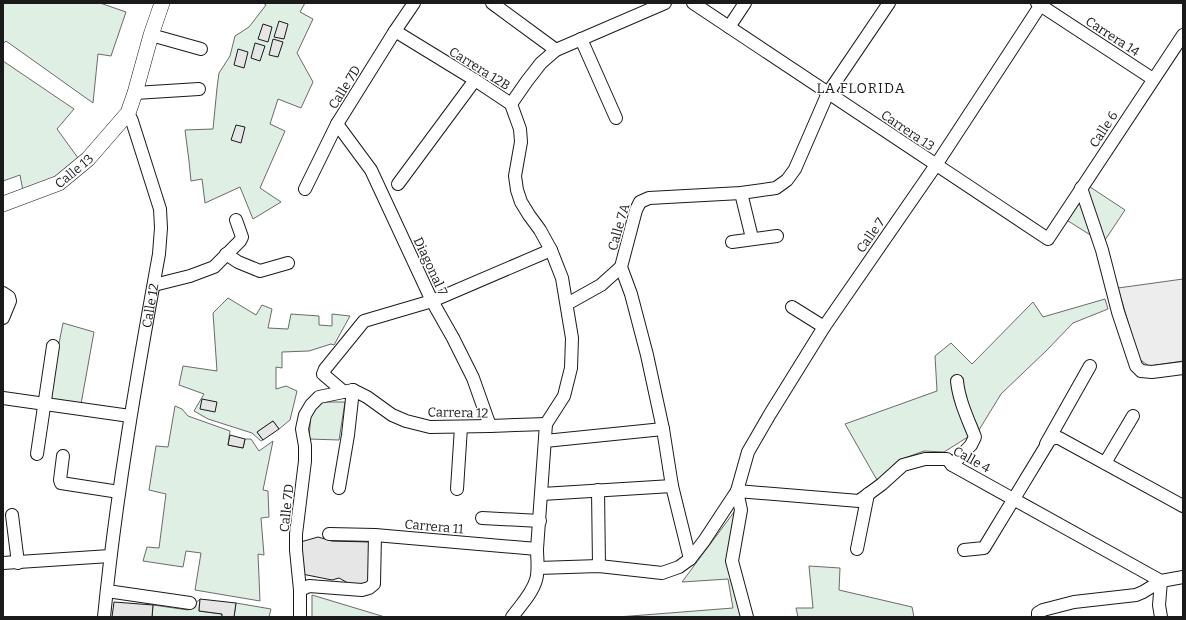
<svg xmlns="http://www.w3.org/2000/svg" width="1186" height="620" viewBox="0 0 1186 620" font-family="Bitter,serif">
<rect width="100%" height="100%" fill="#fff"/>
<g fill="#e0efe3" stroke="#6a6a6a">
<polygon points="3,3 100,3 126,12 111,56 98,54 93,103 6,41 3,44"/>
<polygon points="263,3 305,3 300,12 313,19 297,53 313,82 301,108 278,99 270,124 285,131 260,188 281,202 253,219 240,187 205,203 202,179 191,181 189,161 185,130 213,129 217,88 219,73 230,56 235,36 249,27 266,5"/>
<polygon points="3,61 74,109 57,129 78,158 60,175 23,191 20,175 3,181"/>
<polygon points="1087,185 1125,210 1103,243 1065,219"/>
<polygon points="228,298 256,315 262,305 272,309 268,328 288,329 291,314 319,316 319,325 332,326 332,314 350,316 334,345 331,344 309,351 282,352 282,368 276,367 276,389 286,386 297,391 290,420 279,429 273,421 257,432 263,440 261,441 252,433 208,419 194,411 204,394 179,385 183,366 217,371 213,313"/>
<polygon points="1105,299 1108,309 1073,323 1046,351 1001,394 979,430 944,452 924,451 899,460 877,480 845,424 937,391 935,356 951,343 972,364 1033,302 1043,317"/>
<polygon points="63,323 94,332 81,404 48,399"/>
<polygon points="324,402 345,402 339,440 309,439 311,412 318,405"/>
<polygon points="175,406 182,409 188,416 230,431 228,445 243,448 245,439 251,439 259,451 273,441 263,490 268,491 269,517 261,518 264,555 258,554 260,601 195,590 201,553 186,551 183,567 143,561 147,547 159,548 166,494 149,490 156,446 168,447"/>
<polygon points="737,508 727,562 744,617 618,617 733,608 728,579 682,582"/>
<polygon points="809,566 840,568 839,590 912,607 914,617 798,617 796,608 813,608"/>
<polygon points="312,595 385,617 312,617"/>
<polygon points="200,599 199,611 222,614 222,617 152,617 153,605 188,610"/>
<polygon points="236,603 271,609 269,617 234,617"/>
</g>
<polygon fill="#ededed" stroke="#6a6a6a" points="1183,279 1183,361 1149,366 1139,359 1118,288"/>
<g fill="#e6e6e6" stroke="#1a1a1a">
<polygon points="279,21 288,24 284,39 274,37"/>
<polygon points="263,24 272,27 268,42 258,39"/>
<polygon points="273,39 283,42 278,57 269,55"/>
<polygon points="255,43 265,46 260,61 251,58"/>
<polygon points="238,49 248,52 244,68 234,65"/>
<polygon points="236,125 245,127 241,143 231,140"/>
<polygon points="202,399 217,402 215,412 200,409"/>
<polygon points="273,421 279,429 263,440 257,432"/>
<polygon points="230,435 245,439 243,448 228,445"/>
<polygon points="318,537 332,541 370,542 369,587 348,583 339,578 332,580 302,574 297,543"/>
<polygon points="200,599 236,603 234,617 222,617 222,614 199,611"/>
<polygon points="114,602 153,605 152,617 112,617"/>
</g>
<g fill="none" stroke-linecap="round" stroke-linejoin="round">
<defs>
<g id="minor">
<polyline points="492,3 556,50"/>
<polyline points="693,3 1048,239 1183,35"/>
<polyline points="1037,3 1153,79"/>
<polyline points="729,27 745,3"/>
<path d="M395 31 475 80 511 104 520 129 521 142 515 176 517 190 521 202 529 215 540 230 551 250 562 278 572 338 571 368 564 396 546 424 537 549C537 559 539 570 536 580 532 594 520 606 512 617"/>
<polyline points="151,35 201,49"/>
<polyline points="581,39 616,118"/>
<polyline points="135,93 199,89"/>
<polyline points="511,104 527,81 541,63 556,50 665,3"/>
<polyline points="337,124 371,170 432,301 453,338 473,378 490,426"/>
<polyline points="398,184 475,80"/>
<polyline points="1081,188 1102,250 1118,312 1136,366 1141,371 1152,372 1183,368"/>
<polyline points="305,189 337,124 395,31 414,3"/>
<polyline points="741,193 752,238"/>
<polyline points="732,242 777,236"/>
<polyline points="226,254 238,262 260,271 288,263"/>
<polyline points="154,285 190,276 214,267 240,241 242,237 236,220"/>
<polyline points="3,293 9,297 10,301 3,318"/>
<polyline points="567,304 601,285 621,267"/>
<polyline points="792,307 824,327"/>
<polyline points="344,392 323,374 325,369 364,321 432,301 551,250"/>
<polyline points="3,398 130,416"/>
<polyline points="545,441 663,429"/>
<polyline points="1046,444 1090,366"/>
<polyline points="37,454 53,346"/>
<polyline points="63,456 60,480 61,483 119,492"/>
<polyline points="1105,463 1133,416"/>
<path d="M952 465 971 445 975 437C968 419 959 401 957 381"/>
<polyline points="339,488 348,435 353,390"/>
<polyline points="457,489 461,427"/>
<polyline points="598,490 599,566"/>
<polyline points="737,491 859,501 882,484 903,465 925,459 947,459 952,465 1161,581 1183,577"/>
<polyline points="737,491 741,510 732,561 747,617"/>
<polyline points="542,494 672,486"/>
<polyline points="12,515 18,563"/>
<polyline points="482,518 540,521"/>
<polyline points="329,534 375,535 537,549"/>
<polyline points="857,549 868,494"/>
<polyline points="964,550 984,548 1049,441 1053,438 1059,438 1183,506"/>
<polyline points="690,559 672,486 663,429 647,355 631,294 621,267 636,210 640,202 649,198 741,193 776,188 787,180 795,169 828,93 889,3"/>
<polyline points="3,563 110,556"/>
<polyline points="538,568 599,566 662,573 679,567 690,559 704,541 737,491 748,452 770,414 824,327 936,165 1042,3"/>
<polyline points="1161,581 1159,605 1161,617"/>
<polyline points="300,590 309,586 362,590 369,588 374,584 375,535"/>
<polyline points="107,591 190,603"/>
<path id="s1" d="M104 617C116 495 137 375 159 254L161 228 160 209 132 121 128 113"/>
<polyline points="300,617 300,590 296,550 296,534 305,461 305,446 302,429 305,415 311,405 319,397 353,390 367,397 392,415 406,421 430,427 490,426 546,424"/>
<polyline points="1038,617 1038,613 1043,610 1074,602 1136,595 1143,592 1161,581"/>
</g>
<g id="major">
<path id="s2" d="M3 204 59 183 88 159 128 113 135 93 151 35 162 3"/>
</g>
</defs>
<use href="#minor" stroke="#1a1a1a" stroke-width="14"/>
<use href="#major" stroke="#1a1a1a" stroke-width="16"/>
<use href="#minor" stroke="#fff" stroke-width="12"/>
<use href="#major" stroke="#fff" stroke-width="15"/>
</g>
<g text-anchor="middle" stroke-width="3" stroke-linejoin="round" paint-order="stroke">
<g font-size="13" fill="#1a1a1a" stroke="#fff">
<text transform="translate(1113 36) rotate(33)" y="5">Carrera 14</text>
<text transform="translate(480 68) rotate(32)" y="5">Carrera 12B</text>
<text transform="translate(344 87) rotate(-58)" y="5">Calle 7D</text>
<text transform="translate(1103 129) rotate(-57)" y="5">Calle 6</text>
<text transform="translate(908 130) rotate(34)" y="5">Carrera 13</text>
<text dy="5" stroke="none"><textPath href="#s2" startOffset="79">Calle 13</textPath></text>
<text transform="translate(618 227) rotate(-74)" y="5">Calle 7A</text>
<text transform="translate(870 235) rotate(-55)" y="5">Calle 7</text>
<text transform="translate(431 266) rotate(65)" y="5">Diagonal 7</text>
<text dy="5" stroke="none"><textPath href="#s1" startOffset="315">Calle 12</textPath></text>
<text transform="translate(458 412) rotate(1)" y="5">Carrera 12</text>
<text transform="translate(972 459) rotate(29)" y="5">Calle 4</text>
<text transform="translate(286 508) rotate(-84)" y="5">Calle 7D</text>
<text transform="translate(434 526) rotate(5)" y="5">Carrera 11</text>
</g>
<g font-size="14" letter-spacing="1" fill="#1a1a1a" stroke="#fff">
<text x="861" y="93">LA FLORIDA</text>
</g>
</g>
<rect width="1186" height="620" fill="none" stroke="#1a1a1a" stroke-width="8"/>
</svg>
